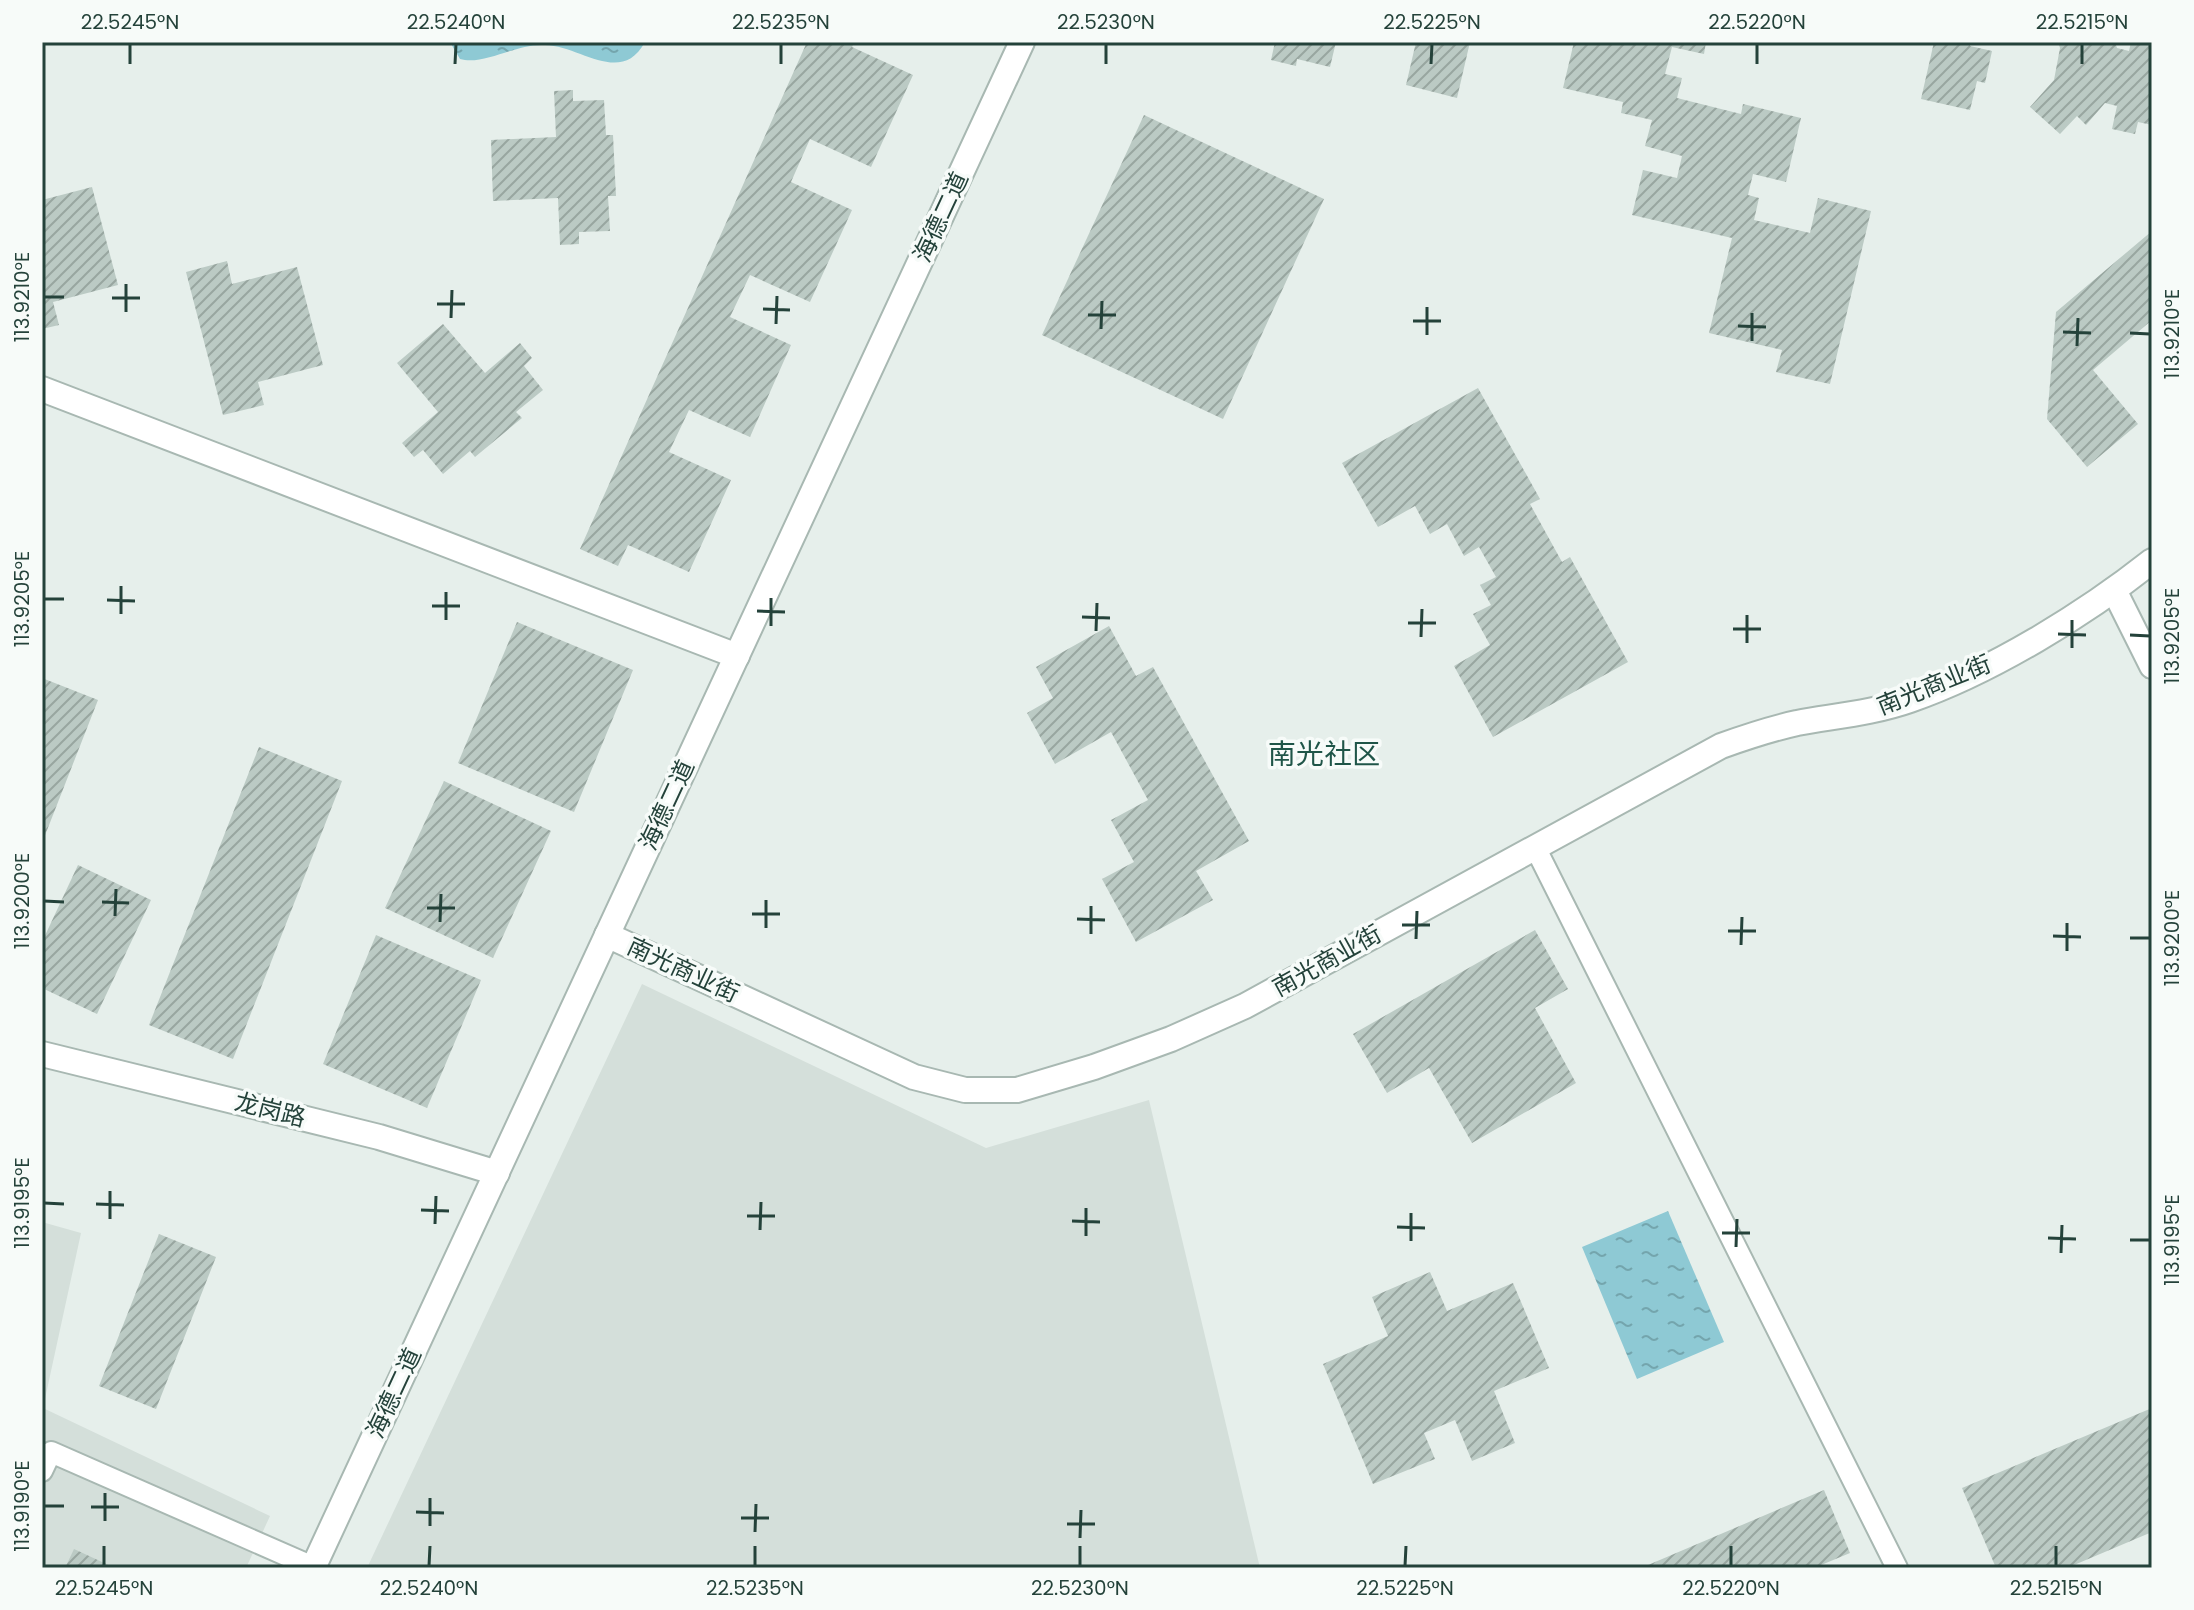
<svg xmlns="http://www.w3.org/2000/svg" width="2194" height="1610" viewBox="0 0 2194 1610" font-family="Poppins,'Noto Sans SC',sans-serif">
<defs>
<pattern id="water-ripples" width="26" height="14" patternUnits="userSpaceOnUse" patternTransform="scale(2)"><rect width="26" height="14" fill="#8ec9d4"/><path d="M2 4q2-2 4 0t4 0M15 11q2-2 4 0t4 0" fill="none" stroke="#74a5ad"/></pattern>
<pattern id="building-hatch" width="6" height="6" patternUnits="userSpaceOnUse" patternTransform="scale(2)"><rect width="6" height="6" fill="#bbcac4"/><path d="M-1 1l2-2M0 6l6-6M5 7l2-2" fill="none" stroke="#98a6a0"/></pattern>
</defs>
<rect width="100%" height="100%" fill="#e6efeb"/>
<g fill="#d4dfda">
<polygon points="642,984 986,1148 1149,1100 1260,1568 367,1568"/>
<polygon points="42,1222 81,1233 43,1408 270,1516 246,1568 42,1568"/>
</g>
<g fill="url(#water-ripples)">
<path d="M450 42H645C621 86 581 46 545 45 516 43 484 66 460 59Z"/>
<polygon points="1668,1211 1724,1342 1637,1379 1582,1247"/>
</g>
<g fill="url(#building-hatch)">
<polygon points="807,42 854,42 852,47 913,75 871,167 810,139 791,182 852,210 810,302 750,275 730,317 791,345 750,437 689,410 669,452 731,480 689,572 628,545 618,566 580,549"/>
<polygon points="1275,42 1336,42 1330,67 1297,59 1296,66 1271,60"/>
<polygon points="1416,42 1470,42 1457,98 1406,85"/>
<polygon points="1574,42 1706,42 1704,54 1672,47 1665,74 1682,78 1677,98 1741,114 1743,104 1801,118 1786,182 1753,174 1748,195 1759,198 1754,220 1810,233 1818,198 1871,211 1830,384 1776,372 1782,350 1709,333 1732,238 1632,215 1643,170 1677,178 1682,156 1645,146 1652,120 1621,113 1623,102 1563,88"/>
<polygon points="1934,42 1971,42 1970,46 1992,51 1985,83 1977,81 1970,110 1921,99"/>
<polygon points="2058,42 2115,42 2117,48 2129,51 2131,42 2152,42 2152,125 2138,122 2135,134 2112,129 2117,106 2105,103 2086,125 2077,116 2060,134 2030,107 2054,80 2060,48"/>
<polygon points="573,90 573,101 604,100 606,135 613,135 616,196 608,196 610,231 579,232 579,244 560,245 558,198 493,201 491,140 556,137 554,91"/>
<polygon points="1144,115 1324,199 1223,419 1042,335"/>
<polygon points="92,187 118,285 53,302 59,325 42,329 42,200"/>
<polygon points="2152,231 2152,320 2093,370 2138,424 2087,467 2047,419 2056,312"/>
<polygon points="227,261 232,284 297,267 323,365 258,382 264,405 223,415 186,272"/>
<polygon points="443,324 485,373 520,343 532,358 524,366 543,390 516,412 522,418 475,457 470,451 443,474 423,450 414,457 402,443 438,412 397,363"/>
<polygon points="1478,388 1540,499 1530,504 1562,562 1570,557 1628,662 1493,737 1454,666 1490,645 1473,614 1491,605 1480,585 1496,577 1479,547 1464,556 1447,524 1430,534 1415,506 1378,527 1342,463"/>
<polygon points="517,622 633,670 574,812 458,763"/>
<polygon points="1109,626 1136,676 1153,667 1249,841 1196,871 1213,900 1136,942 1102,879 1134,862 1111,820 1148,800 1111,732 1055,764 1027,713 1053,698 1036,667"/>
<polygon points="42,678 98,700 42,843"/>
<polygon points="259,747 342,781 233,1059 149,1025"/>
<polygon points="444,781 551,831 493,958 385,908"/>
<polygon points="78,865 151,900 97,1014 42,988 42,942"/>
<polygon points="1535,930 1568,989 1535,1008 1576,1083 1472,1143 1429,1068 1387,1093 1353,1034"/>
<polygon points="376,935 481,980 427,1108 323,1064"/>
<polygon points="159,1234 216,1257 156,1409 99,1386"/>
<polygon points="1430,1272 1447,1311 1513,1283 1549,1368 1494,1391 1515,1443 1472,1461 1455,1420 1424,1433 1435,1459 1373,1484 1323,1364 1388,1336 1372,1297"/>
<polygon points="2152,1408 2152,1532 2067,1568 1996,1568 1962,1488"/>
<polygon points="1824,1490 1850,1553 1814,1568 1641,1568"/>
<polygon points="74,1549 115,1568 65,1568"/>
</g>
<g fill="none" stroke-linecap="round" stroke-linejoin="round">
<defs>
<g id="service">
<polyline points="1535,847 1897,1568"/>
<polyline points="42,1471 51,1452 313,1567"/>
</g>
<g id="minor">
<polyline points="42,389 737,656"/>
<polyline points="2114,590 2152,666"/>
<path d="M607 935 914 1077 965 1090H1017L1094 1067 1171 1039 1245 1006 1721 746C1746 737 1770 729 1797 723 1835 716 1873 713 1910 700 1991 672 2085 614 2152 561"/>
<polyline points="42,1054 379,1137 497,1173"/>
</g>
<polyline id="tertiary" points="313,1568 1022,42"/>
</defs>
<use href="#service" stroke="#a8b8b2" stroke-width="24"/>
<use href="#minor" stroke="#a8b8b2" stroke-width="28"/>
<use href="#tertiary" stroke="#a8b8b2" stroke-width="28"/>
<use href="#service" stroke="#fff" stroke-width="20"/>
<use href="#minor" stroke="#fff" stroke-width="24"/>
<use href="#tertiary" stroke="#fff" stroke-width="24"/>
</g>
<path fill="none" stroke="#24423a" stroke-width="3" d="M130 64V44M455 64 456 44M781 64V44M1106 64V44M1431 64 1432 44M1757 64V44M2082 64V44M44 297H64M112 298H140M437 304H465M763 309 790 310M126 312V284M1088 315H1116M451 318 452 290M1413 321H1441M776 324 777 296M1738 326 1766 327M1101 329 1102 301M2063 332 2091 333M2130 333 2150 334M1427 335V307M1752 341V313M2077 346 2078 318M44 599H64M107 600 135 601M432 606H460M757 611 785 612M121 614V586M1082 617 1110 618M446 620V592M1408 623H1436M771 626V598M1733 629H1761M1096 631 1097 603M2058 634 2086 635M2130 635 2150 636M1421 637 1422 609M1747 643V615M2072 648V620M44 901 64 902M102 902 129 903M427 908H455M752 914H780M115 916 116 889M1077 919 1105 920M440 922 441 894M1402 925H1430M766 928V900M1728 931H1756M1091 934V906M2053 936 2081 937M2130 938H2150M1416 939 1417 911M1741 945 1742 917M2067 951V923M44 1203 64 1204M96 1204 124 1205M421 1210 449 1211M747 1216H775M110 1219V1191M1072 1221 1100 1222M435 1224 436 1196M1397 1227 1425 1228M760 1230 761 1202M1722 1233H1750M1086 1236V1208M2048 1238 2076 1239M2130 1240H2150M1411 1241V1213M1736 1247 1737 1219M2061 1253 2062 1225M44 1506H64M91 1507H119M416 1512 444 1513M741 1518H769M105 1521V1493M1067 1524H1095M430 1526V1498M755 1532 756 1504M1080 1538 1081 1510M104 1566V1546M429 1566 430 1546M755 1566V1546M1080 1566V1546M1405 1566 1406 1546M1731 1566V1546M2056 1566V1546"/>
<g text-anchor="middle" stroke-width="7" stroke-linejoin="round" paint-order="stroke">
<g font-size="24" fill="#24423a" stroke="#f7fbf9">
<text transform="translate(941 217) rotate(-65)" y="8">海德二道</text>
<text transform="translate(1934 685) rotate(-22)" y="8">南光商业街</text>
<text transform="translate(667 805) rotate(-65)" y="8">海德二道</text>
<text transform="translate(1327 961) rotate(-29)" y="8">南光商业街</text>
<text transform="translate(683 970) rotate(25)" y="8">南光商业街</text>
<text transform="translate(270 1110) rotate(14)" y="8">龙岗路</text>
<text transform="translate(394 1393) rotate(-65)" y="8">海德二道</text>
</g>
<g font-size="28" fill="#1f5548" stroke="#f7fbf9">
<text x="1324" y="764">南光社区</text>
</g>
</g>
<rect width="2194" height="1610" fill="none" stroke="#f7fbf9" stroke-width="88"/>
<rect x="44" y="44" width="2106" height="1522" fill="none" stroke="#24423a" stroke-width="3"/>
<g font-size="20" text-anchor="middle" fill="#24423a">
<text x="130" y="29">22.5245°N</text>
<text x="456" y="29">22.5240°N</text>
<text x="781" y="29">22.5235°N</text>
<text x="1106" y="29">22.5230°N</text>
<text x="1432" y="29">22.5225°N</text>
<text x="1757" y="29">22.5220°N</text>
<text x="2082" y="29">22.5215°N</text>
<text transform="translate(22 297) rotate(-90)" y="7">113.9210°E</text>
<text transform="translate(2172 334) rotate(-90)" y="7">113.9210°E</text>
<text transform="translate(22 599) rotate(-90)" y="7">113.9205°E</text>
<text transform="translate(2172 636) rotate(-90)" y="7">113.9205°E</text>
<text transform="translate(22 901) rotate(-90)" y="7">113.9200°E</text>
<text transform="translate(2172 938) rotate(-90)" y="7">113.9200°E</text>
<text transform="translate(22 1203) rotate(-90)" y="7">113.9195°E</text>
<text transform="translate(2172 1240) rotate(-90)" y="7">113.9195°E</text>
<text transform="translate(22 1506) rotate(-90)" y="7">113.9190°E</text>
<text x="104" y="1595">22.5245°N</text>
<text x="429" y="1595">22.5240°N</text>
<text x="755" y="1595">22.5235°N</text>
<text x="1080" y="1595">22.5230°N</text>
<text x="1405" y="1595">22.5225°N</text>
<text x="1731" y="1595">22.5220°N</text>
<text x="2056" y="1595">22.5215°N</text>
</g>
</svg>
